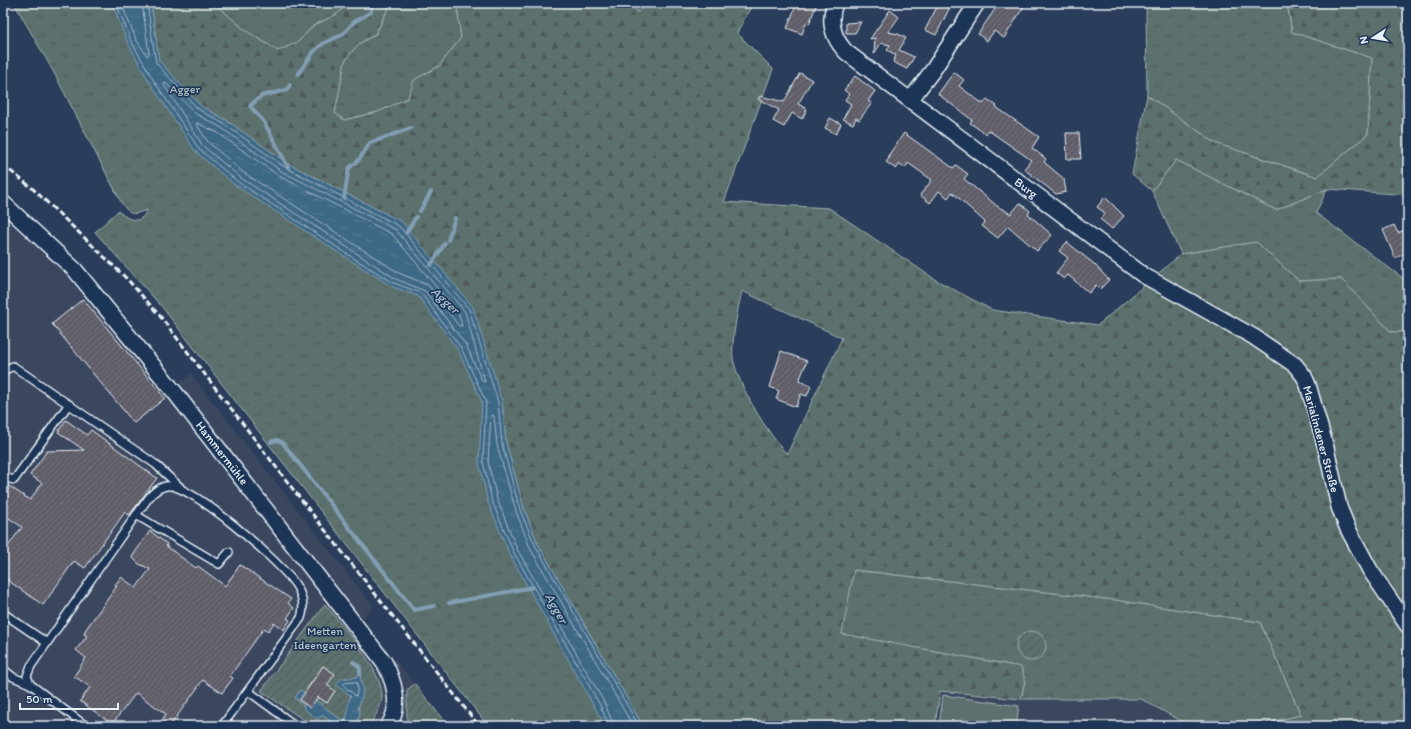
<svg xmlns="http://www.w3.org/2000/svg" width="1411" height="729" viewBox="0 0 1411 729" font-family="Itim,sans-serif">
<defs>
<pattern id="grass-tufts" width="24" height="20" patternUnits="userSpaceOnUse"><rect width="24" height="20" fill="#5b716d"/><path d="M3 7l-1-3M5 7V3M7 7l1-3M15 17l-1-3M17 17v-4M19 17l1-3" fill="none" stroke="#4f5a5a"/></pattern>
<pattern id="forest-firs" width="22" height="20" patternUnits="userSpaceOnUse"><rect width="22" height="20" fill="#5b716d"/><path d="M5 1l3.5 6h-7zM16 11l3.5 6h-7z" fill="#4f5a5a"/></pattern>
<pattern id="garden-furrows" width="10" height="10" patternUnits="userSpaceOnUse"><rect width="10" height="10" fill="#5b716d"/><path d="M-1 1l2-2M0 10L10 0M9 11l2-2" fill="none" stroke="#4f5a5a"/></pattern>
<pattern id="water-ripples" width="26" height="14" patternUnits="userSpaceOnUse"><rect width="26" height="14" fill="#3e6786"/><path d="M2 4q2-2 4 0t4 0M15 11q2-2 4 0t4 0" fill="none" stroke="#5a7d98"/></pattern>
<pattern id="building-hatch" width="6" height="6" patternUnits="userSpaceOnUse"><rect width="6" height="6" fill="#5e5d68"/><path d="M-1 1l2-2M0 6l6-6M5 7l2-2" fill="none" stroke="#75757e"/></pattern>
</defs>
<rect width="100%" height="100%" fill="#2a3d5a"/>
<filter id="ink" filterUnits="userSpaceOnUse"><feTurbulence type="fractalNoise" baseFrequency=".025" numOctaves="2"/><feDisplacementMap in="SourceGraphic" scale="8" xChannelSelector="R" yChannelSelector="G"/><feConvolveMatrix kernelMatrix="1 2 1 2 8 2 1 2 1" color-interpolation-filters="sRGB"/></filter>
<g filter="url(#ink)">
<g fill="#3a475e">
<polygon points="3,217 57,265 167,393 191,374 374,607 361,619 450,726 3,726"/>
<polygon points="940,691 1021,699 1141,699 1186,723 1185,726 935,726"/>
</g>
<g fill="url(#grass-tufts)" stroke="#a2b1b2">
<path d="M14 3H164L236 121 224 120 255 159 431 258 662 726H488L162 307 95 232 118 211C129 220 140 226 147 210 132 215 131 217 121 202L53 71Z"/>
<polygon points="214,3 349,3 337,14 313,26 298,42 278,51 245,30"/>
<polygon points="391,3 455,3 457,6 461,38 439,66 414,80 409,98 378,112 344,120 335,113 345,61 357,45 376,34"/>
<polygon points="1146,3 1287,3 1292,32 1372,58 1368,134 1318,177 1215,143 1147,95"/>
<polygon points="1176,160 1276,210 1327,189 1316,213 1408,282 1408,332 1391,332 1341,279 1299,281 1256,242 1181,254 1152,191"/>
<polygon points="853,570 1115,600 1260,622 1301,715 1254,726 1185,726 1185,723 1141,699 1021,699 1025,680 1021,667 841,634"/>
</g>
<g fill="url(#forest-firs)" stroke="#a2b1b2" fill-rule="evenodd">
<path d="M151 3H214L245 30 278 51 298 42 313 26 337 14 349 3H391L375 34 357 45 345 61 335 113 344 120 378 112 408 98 414 80 439 66 461 38 457 6 455 3H637V12L649 3H753L737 33 773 69 724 202 829 208 936 280 992 310 1098 325 1181 254 1256 242 1299 281 1341 279 1391 332H1408V726H1254L1301 715 1260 622 1115 600 854 570 842 634 1021 667 1025 680 1021 699 940 691 935 726H865V724H857V726H643L538 544 524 509 506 443 502 401 402 222 287 163 226 120 201 106 159 61ZM742 291 842 338 787 454C768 434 738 386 733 358 731 342 738 308 742 291Z"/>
<polygon points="1287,3 1408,3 1408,195 1327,189 1276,210 1176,160 1152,191 1132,174 1147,95 1215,143 1317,177 1368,134 1372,58 1292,32"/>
</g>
<g fill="url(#garden-furrows)" stroke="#a2b1b2">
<path d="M325 604C342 626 384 671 382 698 381 708 374 718 369 726H356C360 717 358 710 359 701L362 698C362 691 364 682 358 676L352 679 344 678 351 696 348 714 344 722 315 700 318 697 327 703 335 691 327 685 334 674 323 666 318 673 319 675 317 678 315 677 307 688 308 690 306 693 300 690 295 698 318 719 322 715 338 726H313L261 691Z"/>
<circle cx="1031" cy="646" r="15"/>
<polygon points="415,684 448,726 403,726 407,720 407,690"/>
</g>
<polygon fill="#5b716d" stroke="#a2b1b2" points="943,695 1019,706 1016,726 939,726"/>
<g fill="url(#water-ripples)" stroke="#829eb4">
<polygon points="112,3 151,3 159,61 201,106 226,120 287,163 402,222 473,307 502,401 506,443 524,509 538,544 643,726 605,726 509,553 488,502 479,463 482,402 458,350 418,296 393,287 356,264 235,185 196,152 150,83 128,43"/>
<path d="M359 674 361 675 360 677 363 688 362 698 359 701 360 702 358 707 360 713 356 726H338L322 715 318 720 303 708 305 705 295 698 300 690 304 692 299 699 310 707 315 700 344 722C350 713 346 704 351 696L336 685 341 679 356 677Z"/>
</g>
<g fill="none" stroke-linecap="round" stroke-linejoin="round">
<g stroke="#a4baca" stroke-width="1">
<polyline points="116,3 131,41 154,81 199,149 238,182 358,261 394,283 421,293 461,348 486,402 483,462 492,501 513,551 600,705 609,726"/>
<polyline points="121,3 136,39 147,56 149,54 142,3"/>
<polyline points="147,3 156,63 198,109 224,124 285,167 399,226 469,309 498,402 502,444 520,510 535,545 639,726"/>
<polygon points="164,84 166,83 196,114 222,128 281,171 396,230 465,312 485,382 482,381 466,345 425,291 396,279 241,178 203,146"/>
<polygon points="197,123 218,133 279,176 392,234 459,314 462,326 459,326 428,285 399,273 244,173 208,142 197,125"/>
<polygon points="356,682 358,688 356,696 343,685 345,683"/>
<polyline points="614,726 604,702 517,549 497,499 488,462 491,415 494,416 497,445 516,511 530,548 633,726"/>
</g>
<g stroke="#829eb4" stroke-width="4">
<polyline points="298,74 315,50 324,43 342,35 354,22 371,12 372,3"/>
<polyline points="288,167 264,122 250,106 261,96 287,90 290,85"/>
<polyline points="344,198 349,168 358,161 370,143 411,128"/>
<polyline points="420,211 431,192"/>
<polyline points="406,233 416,217"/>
<polyline points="448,240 455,218"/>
<polyline points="431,265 445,243"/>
<polyline points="271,442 277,440 282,442 414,610 434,606"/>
<polyline points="449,603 533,587"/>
<polyline points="353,662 360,667 360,674"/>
</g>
</g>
<g fill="url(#building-hatch)" stroke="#e8f1f8">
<polygon points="797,3 817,3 809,24 806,23 802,34 787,28"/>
<polygon points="939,3 952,3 936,35 925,30"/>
<polygon points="999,3 1026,3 1004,38 994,31 987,41 978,34"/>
<polygon points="890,10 899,17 888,32 898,34 906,38 899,50 914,57 907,69 893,62 896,55 887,50 890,45 881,43 874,54 875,38 870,39"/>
<polygon points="861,22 855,33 846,33 846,23"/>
<polygon points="954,72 964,80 959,86 983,104 987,99 997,106 996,107 1039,137 1032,148 1046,159 1044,162 1064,179 1066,192 1056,194 1024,169 1031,160 988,130 986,134 970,123 972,120 938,94"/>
<polygon points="800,73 812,80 798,104 807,109 802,119 792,113 784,127 773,121 779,110 758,99 760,96 784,102"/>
<polygon points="855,76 875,91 868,101 872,103 859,120 856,118 853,124 843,119 851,104 845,100 849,94 844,90"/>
<polygon points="830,118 841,124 836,134 825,128"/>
<polygon points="904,133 953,168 956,165 968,174 964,179 997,206 1011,214 1020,203 1030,211 1028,214 1052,235 1037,251 1008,226 998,238 982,226 985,222 952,192 948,198 939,191 930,203 920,195 932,180 908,163 905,168 900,164 896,169 886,162 890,157 888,156"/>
<polygon points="1066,133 1079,133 1081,159 1067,159"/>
<polygon points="1105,197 1124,216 1112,229 1100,219 1105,213 1097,207"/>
<polygon points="1394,225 1398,233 1408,228 1408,252 1395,258 1383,230"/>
<polygon points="1067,242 1094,264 1109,280 1100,289 1096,285 1089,293 1068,275 1064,279 1056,273 1068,258 1059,251"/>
<polygon points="83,299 165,398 134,423 52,324"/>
<polygon points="781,351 807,361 799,381 811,386 807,396 801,394 796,407 776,399 779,391 770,387"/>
<polygon points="66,420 87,435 91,430 157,478 131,513 129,515 125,512 85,568 74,561 43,605 3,577 3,553 22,527 3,514 3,482 30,500 42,483 30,475 47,451 84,450 58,432"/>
<polygon points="150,531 167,544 166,546 196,568 198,566 225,586 240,565 291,599 288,603 294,608 287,618 290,620 284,630 274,623 268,631 264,628 230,676 233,678 222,693 203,680 170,726 158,726 166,714 136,693 112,724 80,701 90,687 74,676 86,658 76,650 87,636 84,634 86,629 117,586 115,585 121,577 136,588 150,569 139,564 132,557"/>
<polygon points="323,666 335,674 327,685 335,691 327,703 318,697 310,708 300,700"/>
</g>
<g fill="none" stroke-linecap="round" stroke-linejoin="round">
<defs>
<g id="service">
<polyline points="3,371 13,366 155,464 180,487"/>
<polyline points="3,477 14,480 69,404"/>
<polyline points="136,515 219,564 229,552"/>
<polyline points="3,613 47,643"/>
<polyline points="3,669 13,677 30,684"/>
<polyline points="248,691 296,726"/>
<path d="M86 726 30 684 27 676 31 666 136 515C145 504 152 489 166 486 189 481 281 563 295 584 302 594 305 606 301 618L222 726"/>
</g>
<g id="minor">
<path d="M835 3C828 22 833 38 846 52L1143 275 1254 337 1295 365 1304 376 1308 385 1326 448 1339 507 1348 529 1370 570 1408 626"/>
<polyline points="911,99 933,70 977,3"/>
<path d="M3 203 75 270 176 394 384 662C394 681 402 707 388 726"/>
</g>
</defs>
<use href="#service" stroke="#e8f1f8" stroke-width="10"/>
<use href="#minor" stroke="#e8f1f8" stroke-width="18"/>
<use href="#service" stroke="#1d3557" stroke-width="7"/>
<use href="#minor" stroke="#1d3557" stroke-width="15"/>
<polyline stroke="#e8f1f8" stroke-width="3" stroke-dasharray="6 3" stroke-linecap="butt" points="3,165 32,188 91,244 128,280 160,316 296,493 479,726"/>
</g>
</g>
<g text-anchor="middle" stroke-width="3.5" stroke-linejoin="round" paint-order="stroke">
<g font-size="12" fill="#b7c4c7" stroke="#1d3557">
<text x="185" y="93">Agger</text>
<text x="325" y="635">Metten<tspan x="325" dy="14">Ideengarten</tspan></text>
</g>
<g font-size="12" fill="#e8f1f8" stroke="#1d3557">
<text transform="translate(1026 188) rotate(37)" y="4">Burg</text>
<text transform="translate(1321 439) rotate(75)" y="4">Marialindener Straße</text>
<text transform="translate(222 453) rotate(52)" y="4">Hammermühle</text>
</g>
<g font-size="13" font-style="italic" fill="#acc1d0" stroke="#1d3557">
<text transform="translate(446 300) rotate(43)" y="5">Agger</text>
<text transform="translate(557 608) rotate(60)" y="5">Agger</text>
</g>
</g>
<rect width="1411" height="729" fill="none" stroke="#1d3557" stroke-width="16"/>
<rect x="8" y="8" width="1395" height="713" fill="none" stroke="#e8f1f8" stroke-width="1.5" filter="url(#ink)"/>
<g transform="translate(1373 38) rotate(258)" stroke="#1d3557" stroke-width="3" paint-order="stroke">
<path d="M0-3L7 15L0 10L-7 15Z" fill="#e8f1f8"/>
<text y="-6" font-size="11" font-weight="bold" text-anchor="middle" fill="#e8f1f8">N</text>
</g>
<path d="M20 703v6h98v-6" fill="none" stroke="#e8f1f8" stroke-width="2"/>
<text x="26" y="703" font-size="12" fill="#e8f1f8" stroke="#1d3557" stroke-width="3" paint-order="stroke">50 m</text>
</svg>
